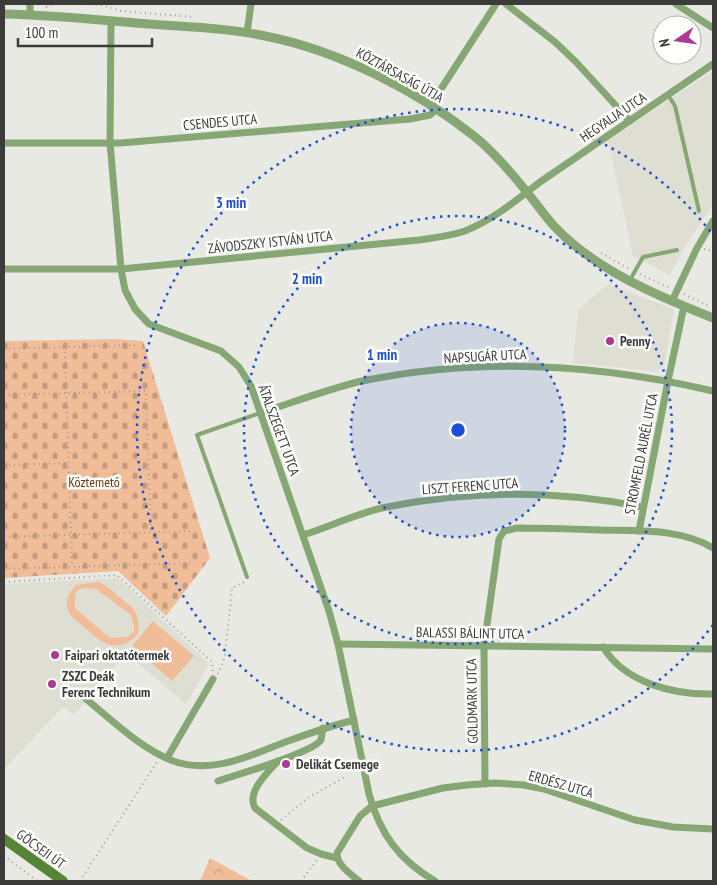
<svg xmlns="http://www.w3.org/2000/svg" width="717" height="885" viewBox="0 0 717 885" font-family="'PT Sans Narrow',sans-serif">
<defs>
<pattern id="cemetery-stones" width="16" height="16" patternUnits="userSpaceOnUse" patternTransform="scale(1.25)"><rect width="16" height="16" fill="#f1bd99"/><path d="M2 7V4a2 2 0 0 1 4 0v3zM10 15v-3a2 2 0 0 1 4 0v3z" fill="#c49b7e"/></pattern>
<pattern id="park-crowns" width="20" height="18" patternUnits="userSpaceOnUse" patternTransform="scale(1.25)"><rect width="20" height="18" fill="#f1bd99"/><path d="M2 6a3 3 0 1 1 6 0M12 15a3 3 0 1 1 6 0" fill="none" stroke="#c49b7e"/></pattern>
</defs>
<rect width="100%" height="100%" fill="#e9e9e4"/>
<g fill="#dedfd2">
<polygon points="713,71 713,205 685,246 670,275 633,256 608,140"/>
<polygon points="608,284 674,309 664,367 656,371 573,363 578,310"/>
<polygon points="118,578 209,664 186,704 126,653 74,715 63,707 4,769 4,584"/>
</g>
<polygon fill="url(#cemetery-stones)" points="116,339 143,341 210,558 166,616 118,571 4,578 4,341"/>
<polygon fill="url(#park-crowns)" points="210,858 252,881 200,881"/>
<g fill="#f1bd99" fill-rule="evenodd">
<path d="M98 582 105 585 134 609C138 617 140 625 138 634 117 655 102 644 84 627 78 622 70 617 68 610 64 600 70 592 76 585ZM85 588 96 589 131 615 134 626V632L128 637 110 638 75 608V594L78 590Z"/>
<polygon points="153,621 194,656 172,681 132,646"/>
</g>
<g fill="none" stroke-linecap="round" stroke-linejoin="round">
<g stroke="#9d9d99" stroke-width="2" stroke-dasharray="1 4" stroke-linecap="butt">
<polyline points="81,4 101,5 121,11 195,17"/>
<polyline points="46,7 54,4"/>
<polyline points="704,249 713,251"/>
<polyline points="601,253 629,269"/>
<polyline points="640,274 670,288"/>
<polyline points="684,294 711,307"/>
<polyline points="65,347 72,567"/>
<polyline points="4,349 136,345"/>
<polyline points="4,395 146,391 151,532"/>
<polyline points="4,465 69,463"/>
<polyline points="4,537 193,531"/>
<polyline points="4,569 194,563"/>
<polyline points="4,582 117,575 212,662 213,672"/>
<polyline points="218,674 225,656 232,588 244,582"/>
<polyline points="281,820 309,797 345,777"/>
<polyline points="4,856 37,881"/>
<polyline points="80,881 157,762"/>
<polyline points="301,881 317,860"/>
</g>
<g stroke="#86a674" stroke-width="4">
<polyline points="668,95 675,106 699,211"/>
<polyline points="630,280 643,257 677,250"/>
<polyline points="247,577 197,435 260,413"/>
</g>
<g stroke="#86a674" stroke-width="7">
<polyline points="506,4 555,42 576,62 630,121"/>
<polyline points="676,4 713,28"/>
<polyline points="30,15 30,4"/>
<path d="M111 21 110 143 121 269 125 290 135 309 149 324 221 351 239 367 251 386 329 611 338 644 369 794C380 834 399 860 435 881"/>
<polyline points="247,33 251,4"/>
<polyline points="430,106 496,4"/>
<polyline points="4,143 120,143 410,119 430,115 435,110"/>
<path d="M4 269H121L419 240C434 238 450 236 465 231 491 221 517 200 540 182L713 64"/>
<polyline points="672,301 697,248 713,221"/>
<path d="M260 413C294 402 328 389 362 381 478 357 599 364 713 391"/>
<polyline points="639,531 668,381 684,306"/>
<path d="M303 535C329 527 355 514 382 508 468 490 557 490 643 507"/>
<polyline points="338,644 713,649"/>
<path d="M603 647C625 683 674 695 713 694"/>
<path d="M86 699C113 721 140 748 173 761 213 775 251 755 288 741 310 733 331 726 354 720"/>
<polyline points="167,758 213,679"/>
<path d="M278 761C268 772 246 792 255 808L307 848 321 854 337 858"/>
<path d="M218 781C236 775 312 753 321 740L323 728"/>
<path d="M485 784 484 646 499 539 504 531 517 528C545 528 572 529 599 530 636 531 680 528 713 548"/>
<path d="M359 881C351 874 337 866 337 853L360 816 372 806 443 788 467 785 495 783 524 785 544 789 635 820 673 827 713 829"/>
</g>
<path stroke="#86a674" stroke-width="9" d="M4 14C52 15 100 20 148 24 187 27 227 28 265 36 337 50 416 90 474 136 494 152 510 171 526 191 536 203 544 215 554 226 595 270 658 296 713 318"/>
<polyline stroke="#568437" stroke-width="10" points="4,839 63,881"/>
</g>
<circle cx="458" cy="430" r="107" fill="#1d4ed8" fill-opacity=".12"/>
<g fill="none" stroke="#1d4ed8" stroke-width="2.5" stroke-dasharray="2.5 5">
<circle cx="458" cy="430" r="107"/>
<circle cx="458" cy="430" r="214"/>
<path d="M713 625A321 321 0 1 1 713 235"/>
</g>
<g fill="#ab3892" stroke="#fffffe" stroke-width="2">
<circle cx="610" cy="341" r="5"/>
<circle cx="55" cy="655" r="5"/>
<circle cx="52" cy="684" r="5"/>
<circle cx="286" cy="764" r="5"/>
</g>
<g text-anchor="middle" stroke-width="5" stroke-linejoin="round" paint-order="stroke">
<g font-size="14" fill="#3b3b39" stroke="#fffffe">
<text transform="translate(400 75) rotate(29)" y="5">KÖZTÁRSASÁG ÚTJA</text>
<text transform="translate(613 117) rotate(-34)" y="5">HEGYALJA UTCA</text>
<text transform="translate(220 122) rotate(-5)" y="5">CSENDES UTCA</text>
<text transform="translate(270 242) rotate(-6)" y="5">ZÁVODSZKY ISTVÁN UTCA</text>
<text transform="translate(485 356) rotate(-3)" y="5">NAPSUGÁR UTCA</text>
<text transform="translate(279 430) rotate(70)" y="5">ÁTALSZEGETT UTCA</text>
<text transform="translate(641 454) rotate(-79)" y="5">STROMFELD AURÉL UTCA</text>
<text transform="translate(470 486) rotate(-4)" y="5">LISZT FERENC UTCA</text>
<text transform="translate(470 633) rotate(1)" y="5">BALASSI BÁLINT UTCA</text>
<text transform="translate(472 701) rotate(-91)" y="5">GOLDMARK UTCA</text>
<text transform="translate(561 784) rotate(16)" y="5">ERDÉSZ UTCA</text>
<text transform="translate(41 849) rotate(36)" y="5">GÖCSEJI ÚT</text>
</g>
<g font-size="14" font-weight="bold" fill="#3b3b39" stroke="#fffffe" text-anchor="start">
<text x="620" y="346">Penny</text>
<text x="65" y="660">Faipari oktatótermek</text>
<text x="62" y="681">ZSZC Deák<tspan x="62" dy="16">Ferenc Technikum</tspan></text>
<text x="296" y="769">Delikát Csemege</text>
</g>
<g font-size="14" fill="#6c3b12" stroke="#fffffe">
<text x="94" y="487">Köztemető</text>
</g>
</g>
<circle cx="458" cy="430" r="8" fill="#1d4ed8" stroke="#fffffe" stroke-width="2.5"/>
<g font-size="15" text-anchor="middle" font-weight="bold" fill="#1d4ed8" stroke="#fffffe" stroke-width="5" stroke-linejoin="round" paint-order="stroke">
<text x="231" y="208">3 min</text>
<text x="307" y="284">2 min</text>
<text x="382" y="360">1 min</text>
</g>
<rect width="717" height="885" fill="none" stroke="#3b3b39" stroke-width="10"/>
<g transform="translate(677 40) rotate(257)"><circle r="24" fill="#fffffe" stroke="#b1b1af"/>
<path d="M0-4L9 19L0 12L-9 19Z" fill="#ab3892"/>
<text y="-8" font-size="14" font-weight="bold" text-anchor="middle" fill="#3b3b39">N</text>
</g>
<path d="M18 38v8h134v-8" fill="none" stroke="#3b3b39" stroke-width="2.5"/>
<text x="25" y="38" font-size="15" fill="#3b3b39" stroke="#fffffe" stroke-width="4" paint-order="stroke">100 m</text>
</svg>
